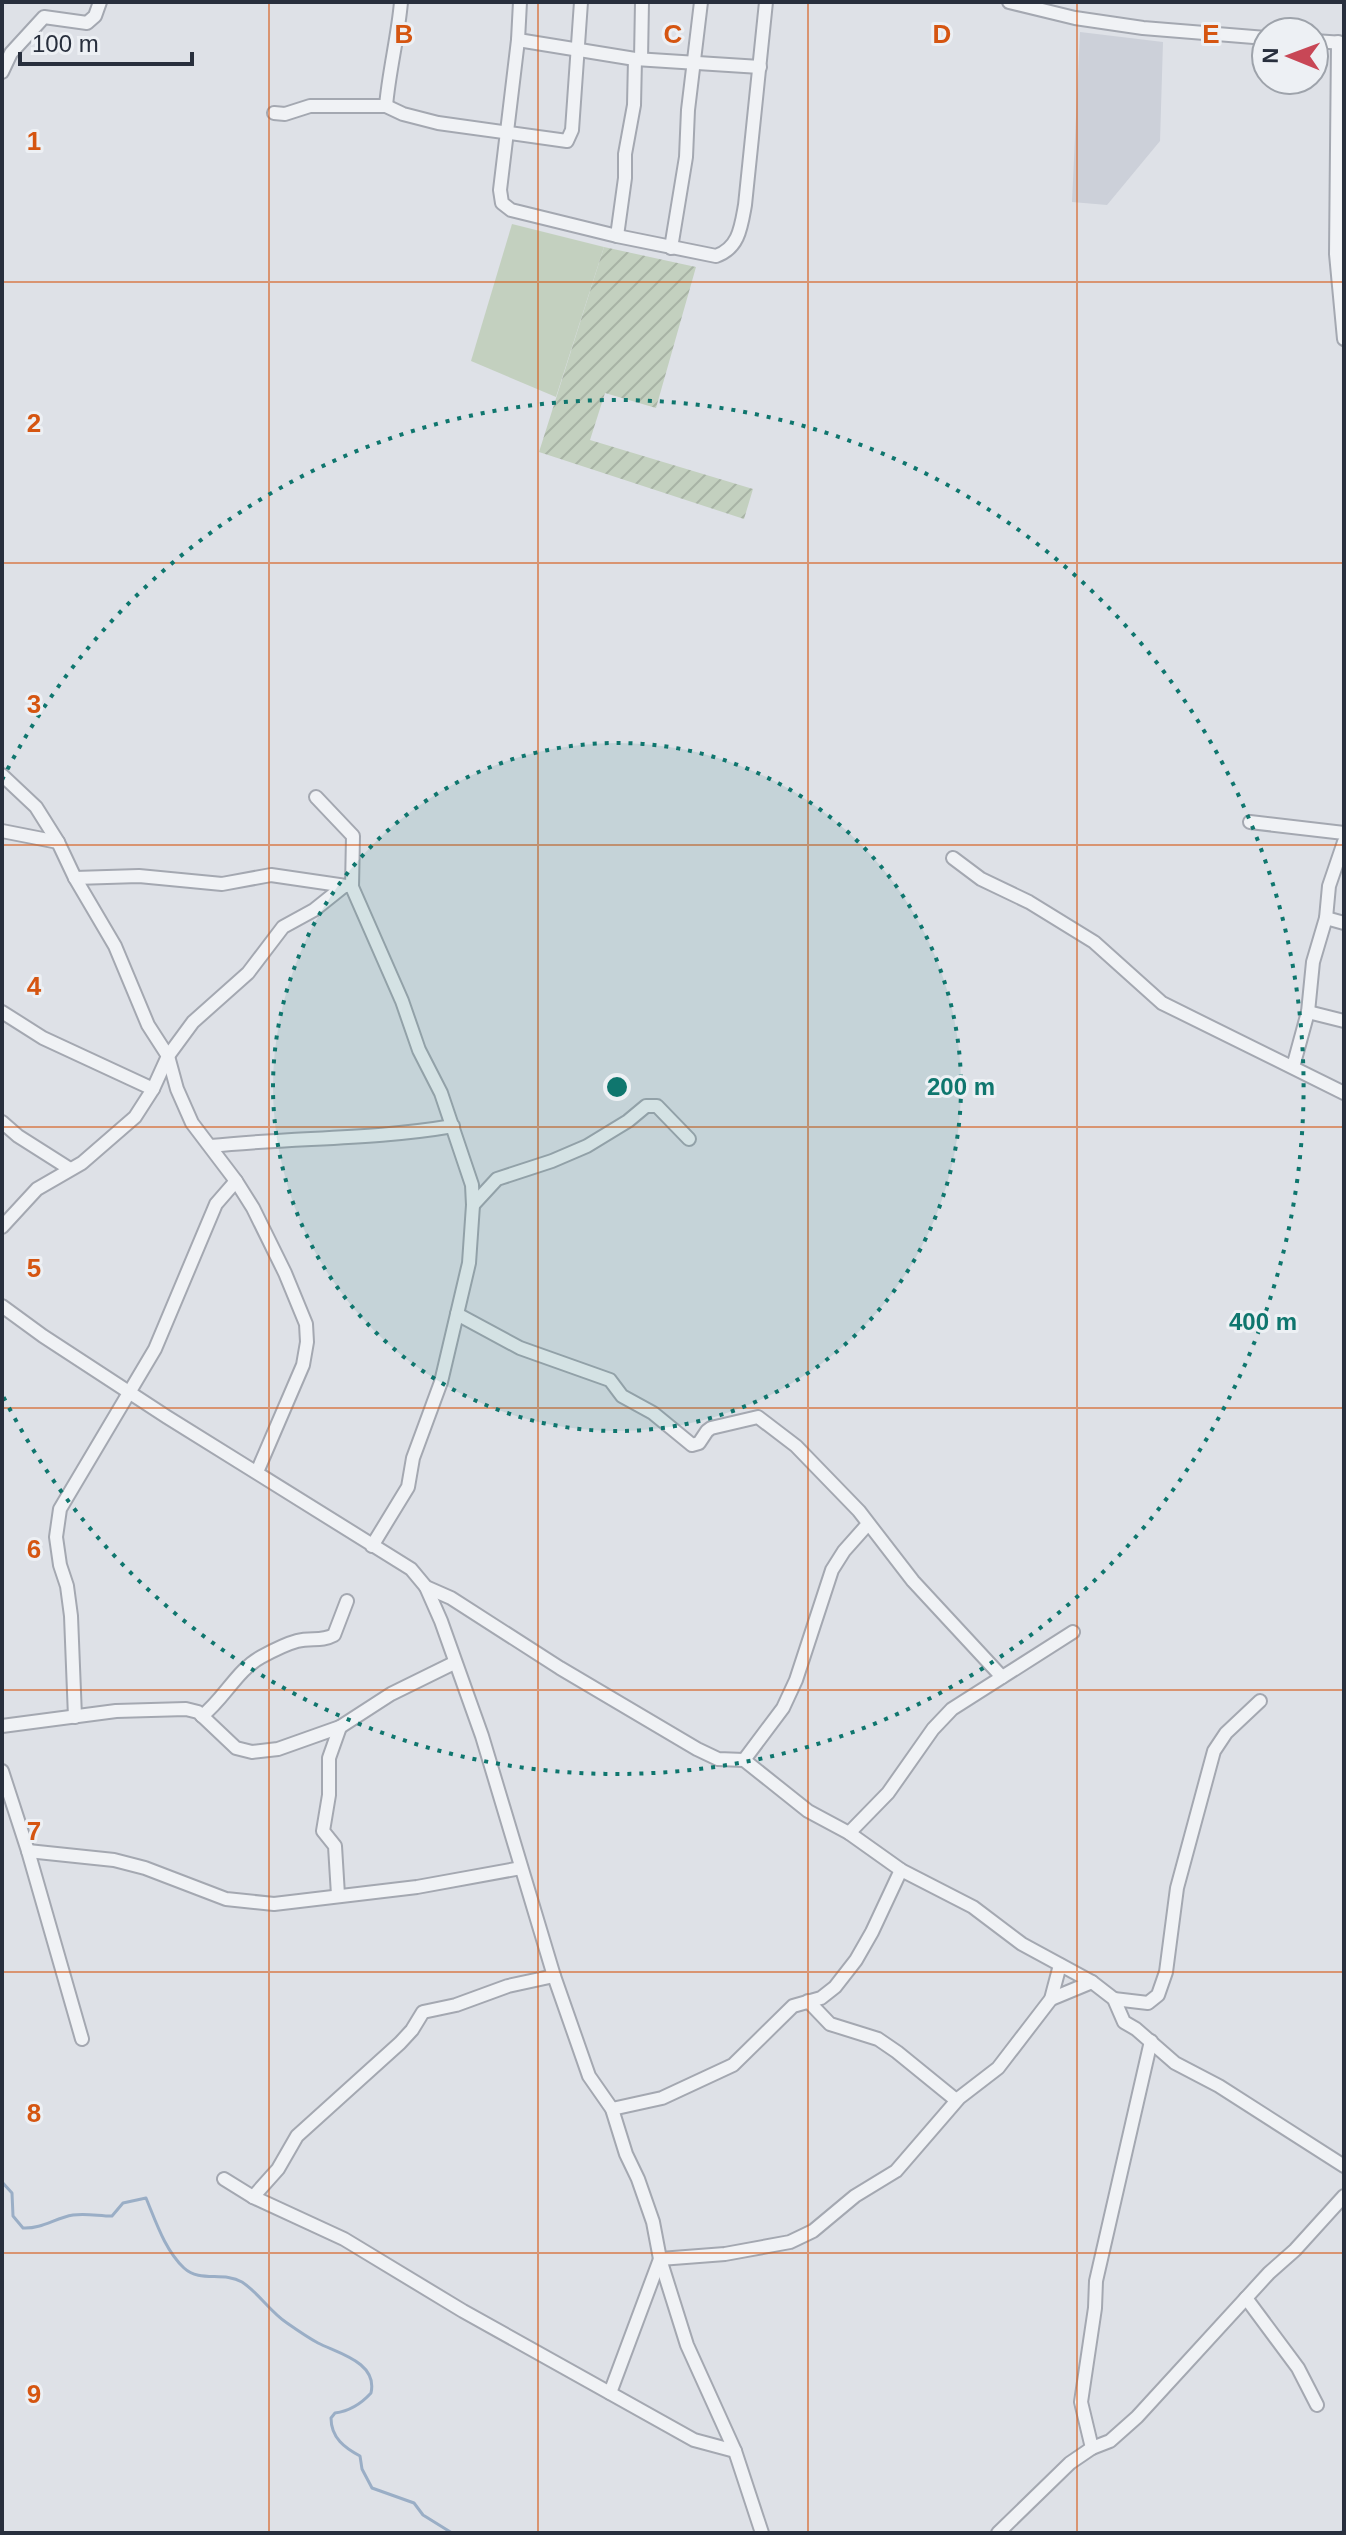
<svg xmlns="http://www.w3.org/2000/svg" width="1346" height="2535" viewBox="0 0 1346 2535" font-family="Arial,sans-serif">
<defs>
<pattern id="garden-furrows" width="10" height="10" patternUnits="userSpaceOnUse" patternTransform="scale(2)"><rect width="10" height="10" fill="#c3d0bf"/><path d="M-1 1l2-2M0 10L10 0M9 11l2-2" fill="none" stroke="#a8b3a5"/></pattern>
</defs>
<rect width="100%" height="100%" fill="#dee1e7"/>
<polygon fill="#ccd0d9" points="1080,32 1163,42 1160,141 1107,205 1072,202"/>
<polygon fill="#c3d0bf" points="512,224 604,247 556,397 471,361"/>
<polygon fill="url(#garden-furrows)" points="604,247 696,267 656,408 605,393 590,440 753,489 744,519 539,452"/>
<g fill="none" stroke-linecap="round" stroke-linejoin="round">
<g stroke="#9aaec6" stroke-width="3">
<path d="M2 2182 12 2193 13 2216 23 2228C42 2229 55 2218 73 2215 86 2213 99 2216 112 2216L123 2203 146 2198C156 2222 165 2250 184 2268 200 2283 223 2271 242 2282 259 2293 270 2312 287 2323 297 2330 307 2337 318 2343 337 2353 378 2362 371 2393 361 2404 350 2411 335 2413L331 2418C331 2438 345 2448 360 2456L362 2469 372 2488 414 2503 423 2515 452 2533"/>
<polyline points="1339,2533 1344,2531"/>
</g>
<defs>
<g id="minor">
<path d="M520 2 518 40 500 190 502 203 511 210 617 236 716 256C739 248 741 227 745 205L766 2"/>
<polyline points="1009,2 1075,18 1143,28 1266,38"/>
<polyline points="518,40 635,59 760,67"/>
<polyline points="1314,41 1344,43"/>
<polyline points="1338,42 1336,254 1344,339"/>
<polyline points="641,59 642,2"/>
<polyline points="2,72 11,53 44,17 87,23 95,16 100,2"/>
<path d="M386 106C389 71 398 37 401 2"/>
<polyline points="274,113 285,114 310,106 386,106 403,114 438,123 567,141 572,130 581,2"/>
<polyline points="617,236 625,178 625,154 634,105 635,59"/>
<polyline points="671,248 686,157 688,110 701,2"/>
<polyline points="2,775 36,807 58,842 75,878 115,946 148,1025 168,1056 177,1089 192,1123 236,1181 253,1208 285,1273 306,1324 307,1342 303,1365 257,1472"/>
<polyline points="316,797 353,836 352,887 402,1001 419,1050 441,1093 472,1185 473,1205 469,1263 441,1382 413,1458 408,1487 372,1546"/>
<polyline points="1250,822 1344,833"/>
<polyline points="2,831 58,842"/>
<polyline points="953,858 981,879 1029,902 1094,942 1162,1003 1344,1093"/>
<polyline points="75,878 139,876 222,884 271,875 346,886"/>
<polyline points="1326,918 1344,923"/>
<polyline points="2,1012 43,1038 153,1089"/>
<polyline points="1308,1012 1344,1021"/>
<polyline points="1293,1067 1308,1012 1313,962 1326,918 1329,886 1344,842"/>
<polyline points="2,1122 18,1136 70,1169"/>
<path d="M211 1146C292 1137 372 1140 453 1126"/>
<polyline points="473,1205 497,1179 552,1161 587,1146 628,1121 646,1106 657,1106 689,1139"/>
<polyline points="2,1227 37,1189 82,1163 135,1117 153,1089 168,1056 193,1022 248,973 283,927 314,910 344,886"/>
<polyline points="2,1306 43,1336 167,1417 411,1569 426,1587 451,1598 560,1668 697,1749 718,1759 744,1760 808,1811 849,1833 901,1870 973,1907 1022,1944 1092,1982 1114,1999 1124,2022 1136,2029 1175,2063 1219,2086 1344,2166"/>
<polyline points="457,1314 520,1348 610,1380 622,1396 653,1413 692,1445 699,1443 707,1431 711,1428 758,1417 796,1446 859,1511 913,1581 1002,1677"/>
<polyline points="426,1587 441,1621 482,1736 554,1976 589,2076 612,2109 626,2154 638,2179 653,2222 660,2259 687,2345 735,2451 762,2533"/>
<path d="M202 1716C224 1699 237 1670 261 1657 272 1651 286 1644 297 1641 311 1637 321 1642 334 1635L347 1601"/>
<polyline points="75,1717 71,1616 67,1586 60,1565 56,1537 60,1509 155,1349 216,1204 236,1181"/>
<polyline points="2,1726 116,1711 186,1709 198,1712 236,1748 252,1752 278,1749 340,1727 391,1694 454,1663"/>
<polyline points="744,1760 783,1708 796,1680 832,1570 844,1551 868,1524"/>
<polyline points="2,1771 28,1851 82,2039"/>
<polyline points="849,1833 888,1793 933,1729 952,1709 1073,1632"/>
<polyline points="28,1851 114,1860 145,1868 226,1899 274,1904 417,1887 521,1868"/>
<polyline points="338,1895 335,1846 323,1831 329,1795 329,1758 340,1727"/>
<polyline points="1051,1999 1092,1982"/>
<polyline points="1114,1999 1148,2003 1158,1995 1166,1972 1177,1888 1214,1751 1226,1733 1260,1701"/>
<polyline points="808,2001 830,2024 878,2039 897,2052 956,2100"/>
<polyline points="612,2109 662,2098 733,2065 793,2006 821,1998 835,1987 856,1960 872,1932 901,1870"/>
<polyline points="224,2179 253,2197 344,2239 463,2311 694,2440 735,2451"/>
<polyline points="253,2197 278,2169 297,2136 400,2043 412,2030 423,2012 456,2005 508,1986 554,1976"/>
<polyline points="1246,2298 1298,2368 1317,2405"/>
<polyline points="610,2393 660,2259 725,2254 790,2242 813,2231 855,2196 896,2171 959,2098 998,2068 1051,1999 1060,1965"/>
<polyline points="1092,2448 1081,2402 1095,2308 1096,2281 1151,2041"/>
<polyline points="998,2533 1070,2463 1092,2448 1110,2441 1137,2417 1269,2273 1295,2250 1344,2196"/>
</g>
</defs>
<use href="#minor" stroke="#a4a8b1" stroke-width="16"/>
<use href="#minor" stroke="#f0f2f5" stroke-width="12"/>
</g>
<path fill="none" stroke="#d55511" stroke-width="2" stroke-opacity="0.55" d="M269 2V2533M538 2V2533M808 2V2533M1077 2V2533M2 282H1344M2 563H1344M2 845H1344M2 1127H1344M2 1408H1344M2 1690H1344M2 1972H1344M2 2253H1344"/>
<circle cx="617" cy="1087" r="344" fill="#0f766e" fill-opacity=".12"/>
<g fill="none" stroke="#0f766e" stroke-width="4" stroke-dasharray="4 8">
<circle cx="617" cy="1087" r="344"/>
<path d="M2 780A687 687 0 1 1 2 1394"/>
</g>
<g font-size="26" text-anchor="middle" font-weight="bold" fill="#d55511" stroke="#edf0f4" stroke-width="6" stroke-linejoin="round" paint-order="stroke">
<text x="404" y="43">B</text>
<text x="673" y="43">C</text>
<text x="942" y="43">D</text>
<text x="1211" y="43">E</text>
<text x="34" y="150">1</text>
<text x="34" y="432">2</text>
<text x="34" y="713">3</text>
<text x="34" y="995">4</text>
<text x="34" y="1277">5</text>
<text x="34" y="1558">6</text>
<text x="34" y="1840">7</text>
<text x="34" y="2122">8</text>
<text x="34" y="2403">9</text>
</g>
<circle cx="617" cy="1087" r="12" fill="#0f766e" stroke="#edf0f4" stroke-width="4"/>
<g font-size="24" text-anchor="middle" font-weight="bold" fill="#0f766e" stroke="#edf0f4" stroke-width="6" stroke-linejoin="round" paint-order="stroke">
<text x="961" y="1095">200 m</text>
<text x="1263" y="1330">400 m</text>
</g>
<rect width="1346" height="2535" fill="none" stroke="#282f3d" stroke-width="8"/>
<g transform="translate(1290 56) rotate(271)"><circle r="38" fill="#edf0f4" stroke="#9ea3ab" stroke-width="2"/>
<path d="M0-6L14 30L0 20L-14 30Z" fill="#c84756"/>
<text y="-12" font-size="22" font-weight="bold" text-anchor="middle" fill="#282f3d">N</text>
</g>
<path d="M20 52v12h172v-12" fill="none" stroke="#282f3d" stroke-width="4"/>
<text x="32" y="52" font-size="24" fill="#282f3d" stroke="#edf0f4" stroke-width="6" paint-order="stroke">100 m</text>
</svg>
